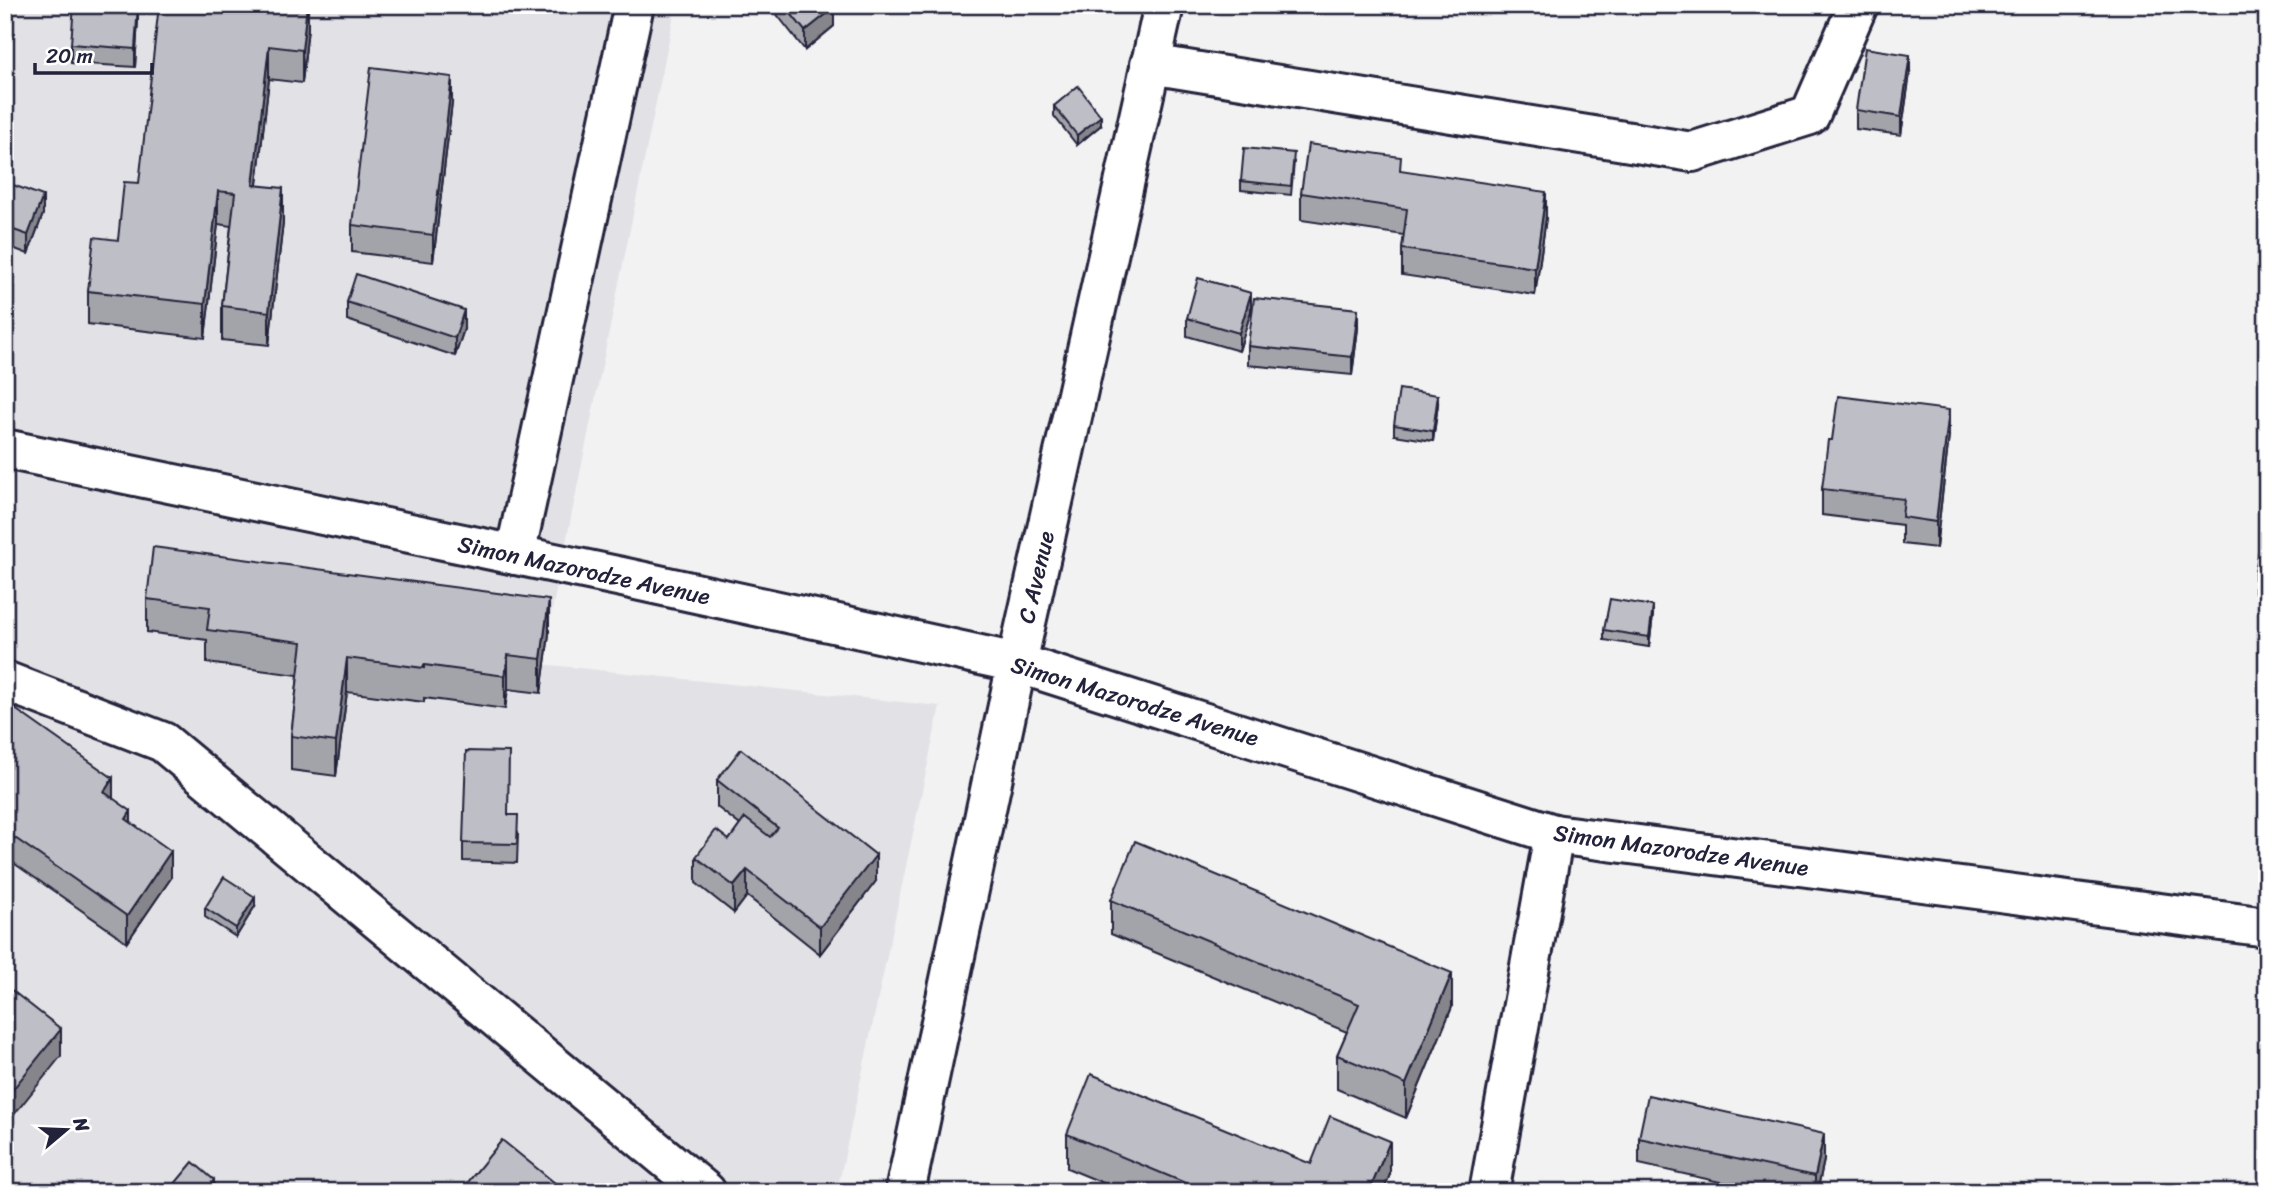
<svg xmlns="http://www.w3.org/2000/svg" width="2272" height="1197" viewBox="0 0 2272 1197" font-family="Sriracha,sans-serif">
<rect width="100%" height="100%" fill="#f2f2f3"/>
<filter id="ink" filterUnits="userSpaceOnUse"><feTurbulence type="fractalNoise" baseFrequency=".0143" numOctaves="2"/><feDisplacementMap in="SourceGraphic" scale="14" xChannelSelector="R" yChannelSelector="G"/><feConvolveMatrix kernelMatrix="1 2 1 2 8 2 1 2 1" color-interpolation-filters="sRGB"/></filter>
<g filter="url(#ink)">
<polygon fill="#e2e2e6" points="5,5 676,5 541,664 940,706 837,1192 5,1192"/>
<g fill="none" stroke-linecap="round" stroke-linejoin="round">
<defs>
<g id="minor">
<polyline points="1150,64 1692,152 1810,115 1858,5"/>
<polyline points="515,555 634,5"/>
<polyline points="5,681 163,742 706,1192"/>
<polyline points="905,1192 1017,663 1164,5"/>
<polyline points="1489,1192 1554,834"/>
</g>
<polyline id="major" points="5,449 622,577 1017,663 1554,834 2267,927"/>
</defs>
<use href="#minor" stroke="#22223b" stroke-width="44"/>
<use href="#major" stroke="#22223b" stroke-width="44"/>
<use href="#minor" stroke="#fff" stroke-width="38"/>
<use href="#major" stroke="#fff" stroke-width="38"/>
</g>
<g fill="#a3a3aa" stroke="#22223b" stroke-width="2">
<polygon points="308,5 308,28 302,83 269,79 257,185 283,222 269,345 222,340 222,306 231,226 218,224 205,338 88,324 88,291 118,240 139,183"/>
<polygon points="771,5 832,5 834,26 805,50 771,7"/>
<polygon points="138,19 135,67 71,63 71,44"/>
<polygon points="1910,73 1901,135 1856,129 1856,110"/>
<polygon points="452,103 433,262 352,252 352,225"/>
<polygon points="1054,106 1101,125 1077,145 1054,116"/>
<polygon points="1294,162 1291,195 1241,190 1241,181"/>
<polygon points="1401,171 1546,218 1535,295 1402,275 1402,249 1404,235 1301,220 1301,193"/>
<polygon points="5,182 43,214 28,254 5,245"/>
<polygon points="347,302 464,329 455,356 347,320"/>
<polygon points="1251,311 1239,351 1187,336 1187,318"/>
<polygon points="1358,328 1352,375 1248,365 1248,346"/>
<polygon points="1438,404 1433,441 1394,435 1394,425"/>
<polygon points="1949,436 1936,548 1902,544 1902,525 1822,515 1822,489 1832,440"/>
<polygon points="2267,503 2267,594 2255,592 2255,574"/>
<polygon points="147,599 549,634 541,693 508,689 505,709 424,698 424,702 347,692 336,776 291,770 291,736 298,675 207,663 207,640 147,632"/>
<polygon points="1653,615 1649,647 1604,640 1604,630"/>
<polygon points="5,715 113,799 171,878 127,942 5,857"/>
<polygon points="717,780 876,881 820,954 747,896 734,913 696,883 696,857 729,840 740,825 717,807"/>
<polygon points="508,815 518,833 517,863 463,861 463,843"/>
<polygon points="1111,900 1452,1007 1406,1118 1337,1089 1337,1055 1347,1032 1111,934"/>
<polygon points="255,906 236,937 205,917 205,908"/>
<polygon points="1067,1134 1311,1164 1390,1174 1383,1192 1125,1192 1067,1168"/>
<polygon points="1639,1138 1824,1160 1817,1192 1765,1192 1639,1164"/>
</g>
<g fill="#85858b" stroke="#22223b" stroke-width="2">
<polygon points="138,5 138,19 135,67 135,49"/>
<polygon points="307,5 308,5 308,28 302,83 302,50"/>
<polygon points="834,8 834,26 805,50 805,31"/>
<polygon points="269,46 269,79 253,218 253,185"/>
<polygon points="1910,55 1910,73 1901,135 1901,117"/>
<polygon points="12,65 12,74 5,84 5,75"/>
<polygon points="452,77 452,103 433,262 433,235"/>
<polygon points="1101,116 1101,125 1077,145 1077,135"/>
<polygon points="283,188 283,222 269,345 269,312"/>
<polygon points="218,191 218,224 205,338 205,304"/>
<polygon points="1546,192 1546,218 1535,295 1535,268"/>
<polygon points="43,196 43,214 28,254 28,235"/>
<polygon points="1251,293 1251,311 1239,351 1239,333"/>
<polygon points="1358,309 1358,328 1352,375 1352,357"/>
<polygon points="464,310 464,329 455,356 455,338"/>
<polygon points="1438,395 1438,404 1433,441 1433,431"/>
<polygon points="1949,410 1949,436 1936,548 1936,522"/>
<polygon points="549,600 549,634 541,693 541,659"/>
<polygon points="1653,606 1653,615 1649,647 1649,637"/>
<polygon points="508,655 508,689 505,709 505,676"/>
<polygon points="347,658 347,692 336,776 336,742"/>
<polygon points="113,778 113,804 104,792"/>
<polygon points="131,811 131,837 126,819"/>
<polygon points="171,851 171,878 127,942 127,916"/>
<polygon points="876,855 876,881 820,954 820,927"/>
<polygon points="747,870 747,896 734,913 734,886"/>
<polygon points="255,897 255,906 236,937 236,928"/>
<polygon points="1452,973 1452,1007 1406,1118 1406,1084"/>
<polygon points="61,1029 61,1056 5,1126 5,1099"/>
<polygon points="1824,1134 1824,1160 1817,1192 1815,1192 1815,1176"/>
<polygon points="1390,1141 1390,1174 1383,1192 1369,1192"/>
<polygon points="214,1180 214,1189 212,1192 205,1192"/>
</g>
<g fill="#bebec6" stroke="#22223b" stroke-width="2">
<polygon points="74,5 138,5 135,49 71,44"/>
<polygon points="159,5 307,5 302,50 269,46 253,185 283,188 269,312 222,306 235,193 218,191 205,304 88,291 94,237 118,240 124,182 139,183"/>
<polygon points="784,5 832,5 834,8 805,31"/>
<polygon points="1865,48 1910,55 1901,117 1856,110"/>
<polygon points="5,60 12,65 5,75"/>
<polygon points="371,67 452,77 433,235 352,225"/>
<polygon points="1078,86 1101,116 1077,135 1054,106"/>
<polygon points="1308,144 1401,157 1400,170 1546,192 1535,268 1402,249 1407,209 1301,193"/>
<polygon points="1244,148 1294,153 1291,186 1241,181"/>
<polygon points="5,182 43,196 28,235 5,227"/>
<polygon points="356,274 464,310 455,338 347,302"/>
<polygon points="1198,278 1251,293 1239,333 1187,318"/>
<polygon points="1254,298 1358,309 1352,357 1248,346"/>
<polygon points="1399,389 1438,395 1433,431 1394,425"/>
<polygon points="1838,396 1949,410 1936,522 1902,517 1904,499 1822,489 1828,440 1832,440"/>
<polygon points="2267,503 2267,576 2255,574"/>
<polygon points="153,547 549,600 541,659 508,655 505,676 424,665 424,668 347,658 336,742 291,736 302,642 207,630 210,607 147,599"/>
<polygon points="1610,599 1653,606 1649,637 1604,630"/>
<polygon points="11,706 113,778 104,792 131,811 126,819 171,851 127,916 5,831 5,715"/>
<polygon points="741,749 876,855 820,927 747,870 734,886 696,857 716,830 729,840 745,818 770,837 778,828 717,780"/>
<polygon points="466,751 509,752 508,815 518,815 517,844 463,843"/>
<polygon points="1135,841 1452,973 1406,1084 1337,1055 1359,1004 1111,900"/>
<polygon points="224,877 255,897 236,928 205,908"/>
<polygon points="5,985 61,1029 5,1099"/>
<polygon points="1091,1074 1311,1164 1330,1116 1390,1141 1369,1192 1207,1192 1067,1134"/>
<polygon points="1648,1095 1824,1134 1815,1176 1639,1138"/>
<polygon points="502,1140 566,1192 460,1192"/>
<polygon points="193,1162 214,1180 205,1192 168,1192"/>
</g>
</g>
<g text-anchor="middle" stroke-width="7" stroke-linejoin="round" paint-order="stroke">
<g font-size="23" fill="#22223b" stroke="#fff">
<text transform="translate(584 570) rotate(12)" y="8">Simon Mazorodze Avenue</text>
<text transform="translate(1036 577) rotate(-77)" y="8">C Avenue</text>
<text transform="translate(1135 701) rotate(17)" y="8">Simon Mazorodze Avenue</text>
<text transform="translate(1681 850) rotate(8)" y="8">Simon Mazorodze Avenue</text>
</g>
</g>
<rect width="2272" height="1197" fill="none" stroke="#fff" stroke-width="28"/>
<rect x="14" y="14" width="2244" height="1169" fill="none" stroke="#22223b" stroke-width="2.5" filter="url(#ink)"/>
<g transform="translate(66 1130) rotate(71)" stroke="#ffffff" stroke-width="5" paint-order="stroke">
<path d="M0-5L12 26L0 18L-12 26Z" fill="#22223b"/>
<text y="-10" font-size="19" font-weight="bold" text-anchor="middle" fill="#22223b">N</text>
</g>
<path d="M35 63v10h117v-10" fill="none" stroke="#22223b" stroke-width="3.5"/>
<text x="46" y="63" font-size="21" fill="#22223b" stroke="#ffffff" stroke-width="5" paint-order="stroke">20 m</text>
</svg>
